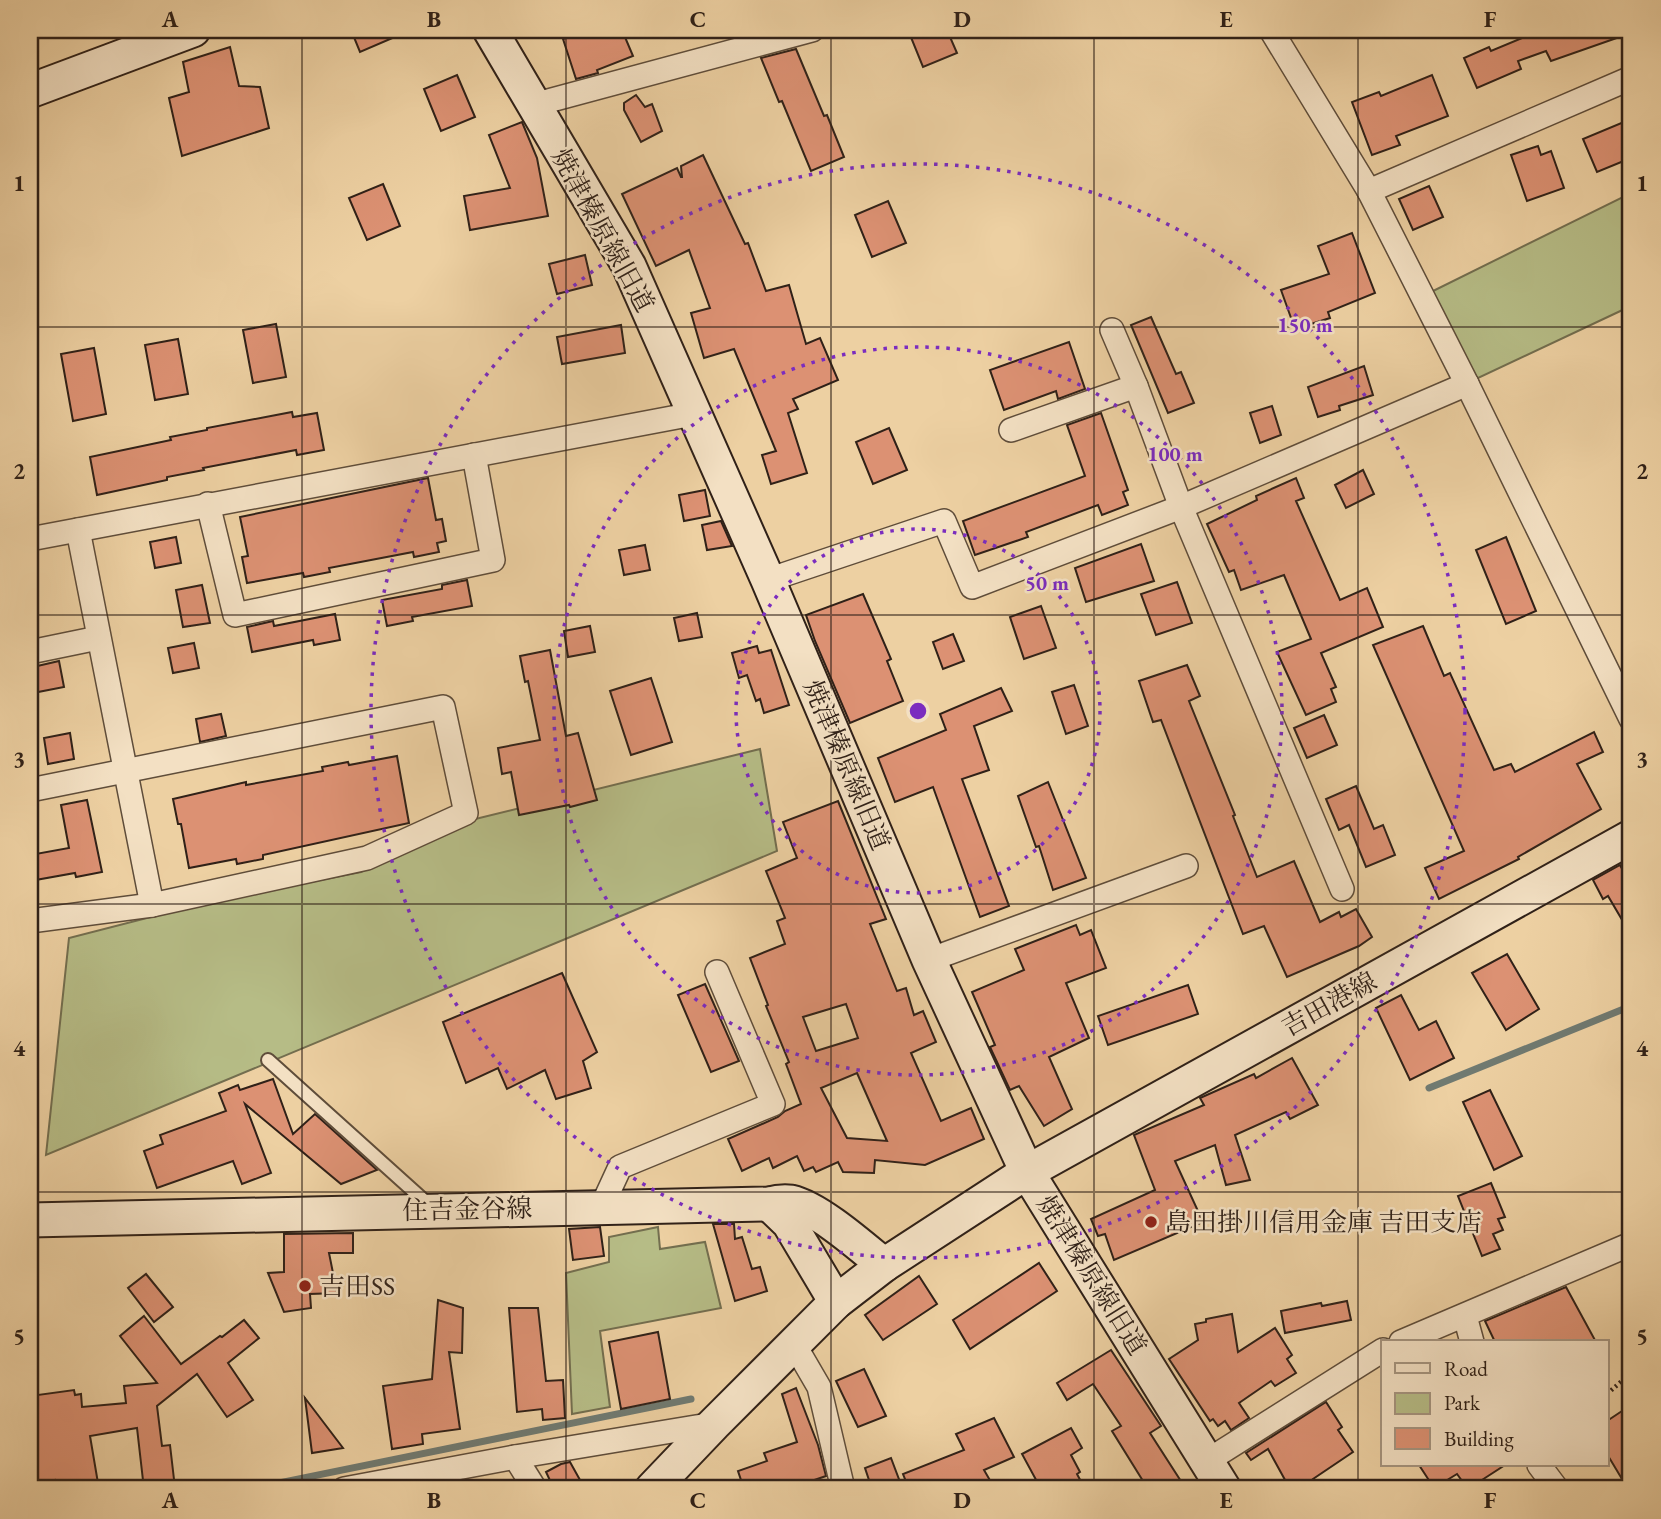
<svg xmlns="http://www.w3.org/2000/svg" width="1661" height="1519" viewBox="0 0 1661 1519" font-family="'EB Garamond','Noto Serif JP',serif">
<rect width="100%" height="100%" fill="#edd0a2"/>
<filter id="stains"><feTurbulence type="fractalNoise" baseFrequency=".00286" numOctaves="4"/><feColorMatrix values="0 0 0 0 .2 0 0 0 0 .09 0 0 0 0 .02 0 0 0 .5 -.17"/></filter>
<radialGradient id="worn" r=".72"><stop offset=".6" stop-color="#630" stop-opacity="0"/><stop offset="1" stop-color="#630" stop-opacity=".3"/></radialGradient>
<g fill="#b6bc86" stroke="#736e4f" stroke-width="2">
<polygon points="1631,193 1631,306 1476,379 1429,293"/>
<polygon points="760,749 777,851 46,1155 69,938 213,901 361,872 455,824"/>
<polygon points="658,1227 660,1249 705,1242 721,1308 600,1331 610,1407 572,1414 566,1273 609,1262 609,1237"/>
</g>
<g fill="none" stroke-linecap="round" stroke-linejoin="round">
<g stroke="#707a71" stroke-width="7">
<polyline points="1429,1088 1631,1006"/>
<polyline points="249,1489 691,1399"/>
</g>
</g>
<g fill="#dc9173" stroke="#302118" stroke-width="2" fill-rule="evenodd">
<polygon points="351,30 411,30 360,52"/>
<polygon points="592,30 622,30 633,56 597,70 598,73 576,79 563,39"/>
<polygon points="908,30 947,30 957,53 923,67"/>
<polygon points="1541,30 1631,30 1631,33 1551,61 1546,51 1518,61 1521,69 1477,88 1464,58 1489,47 1491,51"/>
<polygon points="230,47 239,86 260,87 269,128 182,156 169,98 189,92 183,62"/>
<polygon points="796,49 824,116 827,115 844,157 811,171 782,101 779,102 761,58"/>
<polygon points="457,75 475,117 441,131 424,89"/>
<polygon points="1432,75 1448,116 1396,136 1400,145 1372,155 1352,102 1379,92 1381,96"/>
<polygon points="636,95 645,107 652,104 662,131 641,142 624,110 624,103"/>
<polygon points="1631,119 1631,158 1597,172 1583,139"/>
<polygon points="522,122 537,158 548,216 470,230 464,196 510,188 489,135"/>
<polygon points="1538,146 1541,155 1551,151 1564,188 1527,201 1511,155"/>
<polygon points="703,155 745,244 748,243 766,291 789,285 806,344 820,338 838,380 793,399 798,409 788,413 807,473 771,484 762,455 776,451 734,349 704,358 691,313 710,308 689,250 656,266 622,194 677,168 681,177 682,177 681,166"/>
<polygon points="383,184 400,226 367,240 349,198"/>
<polygon points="1429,186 1443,217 1413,230 1399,199"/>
<polygon points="888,201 906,243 872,257 855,215"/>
<polygon points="1352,233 1375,293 1328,312 1330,318 1295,329 1281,290 1329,274 1318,246"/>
<polygon points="585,255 592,285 557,294 549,264"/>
<polygon points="1151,317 1176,374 1181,372 1194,403 1168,413 1131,325"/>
<polygon points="276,324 286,377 253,383 243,330"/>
<polygon points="621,325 625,353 562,364 557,337"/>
<polygon points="178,339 188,394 155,400 145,345"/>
<polygon points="1069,342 1085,389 1058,399 1056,391 1004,410 990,370"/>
<polygon points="94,348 106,414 73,421 61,354"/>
<polygon points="1364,366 1373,395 1339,406 1340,410 1318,417 1308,387"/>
<polygon points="1272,406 1281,435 1260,443 1250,413"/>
<polygon points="292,412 293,417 317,413 324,450 297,455 296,450 203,468 204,470 167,477 167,480 97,495 90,457 171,440 170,437 207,430 207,428"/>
<polygon points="1101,413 1128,490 1123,492 1128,505 1102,515 1098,505 1026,532 1028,537 975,555 963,521 1085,476 1067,425"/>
<polygon points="889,428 907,470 873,484 856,442"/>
<polygon points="1363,470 1374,494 1346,508 1335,485"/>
<polygon points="428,478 436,520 442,519 446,541 437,543 439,552 414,557 413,552 329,568 330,572 304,577 303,573 247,583 242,557 248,556 240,517"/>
<polygon points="1296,478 1304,498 1296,501 1340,600 1367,588 1383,627 1321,653 1336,687 1331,689 1336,702 1306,715 1277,652 1311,639 1284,575 1241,590 1234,570 1229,572 1207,524 1257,500 1256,496"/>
<polygon points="705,490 710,516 684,521 679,495"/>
<polygon points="721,521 732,546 707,550 702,525"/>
<polygon points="176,537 181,563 155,568 150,542"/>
<polygon points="1506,537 1536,611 1506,624 1476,550"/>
<polygon points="1141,544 1154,581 1086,602 1075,568"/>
<polygon points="645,545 650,570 624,575 619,550"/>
<polygon points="467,580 472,606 412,617 413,621 387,626 382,600 442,589 442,585"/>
<polygon points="1177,582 1192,623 1156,635 1141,594"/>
<polygon points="202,585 210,623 183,627 176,590"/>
<polygon points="863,594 891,659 887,661 903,701 850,723 815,641 806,615"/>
<polygon points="1041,606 1056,648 1024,659 1010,617"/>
<polygon points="697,613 702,637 679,641 674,618"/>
<polygon points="335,614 340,640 314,645 313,640 252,652 247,627 273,621 274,626"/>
<polygon points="590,626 595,652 568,657 564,631"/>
<polygon points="1423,626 1444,676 1450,673 1494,770 1511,764 1515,772 1594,732 1603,752 1577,764 1601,809 1518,857 1519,859 1439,899 1425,868 1464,851 1373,645"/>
<polygon points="953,634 964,661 943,669 933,642"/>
<polygon points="194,643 199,668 173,673 168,648"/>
<polygon points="757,646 759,653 771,650 789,705 764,713 760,699 756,701 747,675 739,678 732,653"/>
<polygon points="550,650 566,736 578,733 597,800 570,807 569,805 519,815 511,772 502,774 498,748 540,740 528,681 525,682 520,656"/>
<polygon points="59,661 64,687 38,692 33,667"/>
<polygon points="1187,665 1200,696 1189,701 1235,815 1233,816 1257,877 1294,861 1320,922 1339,912 1341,917 1356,909 1372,937 1359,946 1287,977 1264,926 1243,934 1161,720 1153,722 1139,681"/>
<polygon points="651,678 672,742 631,755 610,691"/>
<polygon points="1074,685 1088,726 1066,734 1052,692"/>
<polygon points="1001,688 1012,711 974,726 989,770 962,779 1009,906 980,917 933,787 895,802 878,758 946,730 940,714"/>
<polygon points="221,714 226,736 200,742 196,719"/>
<polygon points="1324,715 1337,745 1307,758 1294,728"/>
<polygon points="70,733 74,759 48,764 44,738"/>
<polygon points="397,756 409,823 263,855 263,859 237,864 236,859 189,868 181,824 178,824 173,799 246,782 246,785 323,771 322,767 348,762 349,765"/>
<polygon points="1048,782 1086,878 1053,890 1039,846 1036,847 1018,796"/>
<polygon points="1356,786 1374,829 1383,825 1395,855 1366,867 1349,825 1339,830 1326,799"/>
<polygon points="87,800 102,872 76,877 75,873 30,881 30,855 69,848 61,805"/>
<path d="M838 801 886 919 870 924 897 991 906 988 914 1015 923 1011 936 1042 911 1053 941 1121 971 1108 984 1139 925 1165 875 1160 874 1173 843 1172 838 1162 816 1172 813 1167 804 1171 797 1156 773 1168 769 1158 742 1171 728 1139 778 1117 785 1111 801 1104 786 1064 789 1062 766 1006 768 1005 750 958 785 944 777 921 785 918 766 871 797 858 783 822ZM846 1004 858 1038 816 1051 803 1017ZM857 1073 887 1141 847 1138 821 1088Z"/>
<polygon points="1620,865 1631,885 1631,935 1608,896 1603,899 1593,880"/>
<polygon points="1076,925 1080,935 1091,930 1106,968 1066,983 1089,1038 1049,1057 1072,1109 1044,1126 1019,1086 1010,1090 990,1047 995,1045 972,992 1024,970 1015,949"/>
<polygon points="1507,954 1539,1009 1506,1030 1472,973"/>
<polygon points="562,973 597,1052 583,1061 591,1088 556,1099 545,1070 507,1089 498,1068 466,1083 443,1022"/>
<polygon points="705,984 739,1061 711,1072 678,995"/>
<polygon points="1188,985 1198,1014 1108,1045 1098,1016"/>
<polygon points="1401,995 1419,1030 1436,1021 1454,1058 1410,1080 1376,1008"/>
<polygon points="1292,1058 1318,1105 1290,1119 1286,1112 1235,1135 1250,1180 1226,1185 1215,1145 1175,1161 1203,1222 1114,1260 1105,1234 1098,1236 1091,1219 1155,1190 1134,1135 1204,1105 1200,1098 1254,1074 1256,1078"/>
<polygon points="273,1079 293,1134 315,1114 377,1170 341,1184 245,1104 271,1173 242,1184 233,1161 157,1188 144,1151 163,1144 160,1135 226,1111 219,1093 238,1085 240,1090"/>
<polygon points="1490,1090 1522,1156 1494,1170 1463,1102"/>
<polygon points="1491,1183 1505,1217 1498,1219 1503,1230 1493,1234 1500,1249 1482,1256 1458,1196"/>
<polygon points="713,1224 734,1224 735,1239 742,1237 752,1269 760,1267 767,1291 735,1301"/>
<polygon points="600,1227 604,1256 573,1260 569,1229"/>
<polygon points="353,1233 353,1253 329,1253 337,1293 310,1294 311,1308 284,1312 268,1273 284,1272 284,1234"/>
<polygon points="1039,1263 1057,1291 970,1349 953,1320"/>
<polygon points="146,1274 173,1307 154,1322 128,1288"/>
<polygon points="919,1276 937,1304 883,1340 865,1315"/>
<polygon points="1566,1287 1596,1342 1495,1342 1485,1321"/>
<polygon points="438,1300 463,1308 462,1353 449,1352 460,1429 422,1434 423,1444 392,1449 383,1386 432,1379"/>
<polygon points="1347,1301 1351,1320 1285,1333 1281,1311 1321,1303 1322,1306"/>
<polygon points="509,1308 538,1308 546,1381 563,1380 565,1418 543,1420 542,1409 517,1412"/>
<polygon points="1232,1314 1238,1352 1275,1328 1292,1355 1287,1359 1296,1373 1275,1386 1271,1381 1239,1403 1249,1418 1231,1430 1225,1421 1218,1426 1213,1419 1210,1421 1169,1359 1198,1340 1195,1324 1206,1322 1206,1319"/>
<polygon points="144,1316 181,1364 220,1336 222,1337 244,1320 259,1338 228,1363 253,1400 227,1417 197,1374 157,1406 162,1446 170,1445 175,1488 144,1489 137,1428 90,1436 99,1489 76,1489 74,1481 56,1485 55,1480 30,1484 30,1396 74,1390 75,1395 81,1394 82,1407 126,1403 124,1386 157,1383 120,1336"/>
<polygon points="658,1332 670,1399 621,1409 609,1342"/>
<polygon points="1111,1350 1161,1426 1150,1433 1186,1489 1148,1489 1112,1431 1121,1426 1093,1384 1067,1400 1057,1383"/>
<polygon points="864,1369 886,1416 858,1427 836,1381"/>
<polygon points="796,1388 818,1445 826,1476 788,1489 744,1489 738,1471 767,1461 764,1453 797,1442 782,1394"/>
<polygon points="305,1398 343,1448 312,1453"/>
<polygon points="1326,1402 1342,1427 1338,1430 1353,1452 1313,1479 1319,1489 1290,1489 1268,1449 1251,1460 1246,1453"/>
<polygon points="1631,1405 1631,1489 1628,1489 1607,1454 1607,1421"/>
<polygon points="994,1418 1014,1457 984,1470 995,1489 909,1489 903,1474 964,1450 956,1434"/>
<polygon points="1071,1428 1082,1448 1071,1455 1080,1472 1077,1474 1085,1489 1041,1489 1022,1454"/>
<polygon points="891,1458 900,1482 881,1489 872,1489 865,1468"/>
<polygon points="570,1462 585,1489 554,1489 546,1472 561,1464"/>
<polygon points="1419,1465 1505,1465 1468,1489 1457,1474 1434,1488"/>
</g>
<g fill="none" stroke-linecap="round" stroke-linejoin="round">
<defs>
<polyline id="lane" points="268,1060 429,1205"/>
<g id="street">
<polyline points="1271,30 1369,191 1467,384 1631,719"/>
<polyline points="533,105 812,30"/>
<polyline points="1369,191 1631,78"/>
<polyline points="1112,330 1136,386 1181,507 1342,889"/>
<polyline points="1011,430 1136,386"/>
<polyline points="208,504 235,615 493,560 474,455"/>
<polyline points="78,530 152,905"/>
<polyline points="30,539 693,414"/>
<polyline points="768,580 944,521 972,587 1181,507 1467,384"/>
<polyline points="30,652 98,638"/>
<polyline points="30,790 443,707 466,813 367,858 152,905 30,921"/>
<polyline points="929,960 1186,866"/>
<polyline points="602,1206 620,1167 773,1104 717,972"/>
<polyline points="1465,1316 1472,1342"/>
<polyline points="1401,1342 1631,1244"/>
<polyline points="794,1344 819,1387 843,1489"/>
<polyline points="515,1457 535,1489"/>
<polyline points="1207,1461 1383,1350"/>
<polyline points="1539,1465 1557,1489"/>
<polyline points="344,1489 515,1457 714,1424"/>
</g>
<g id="secondary">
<polyline points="490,30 629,266 768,580 929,960 1027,1172 1224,1489"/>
<polyline points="30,91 193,30"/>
<polyline points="769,1204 789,1223 836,1302"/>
<path d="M30 1220 769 1204C776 1202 783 1201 791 1202 818 1208 862 1247 884 1265"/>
<polyline points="652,1489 714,1424 836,1302 884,1265 1027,1172 1631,837"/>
</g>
</defs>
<use href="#lane" stroke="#5f4d3a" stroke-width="16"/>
<use href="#street" stroke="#5f4d3a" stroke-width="26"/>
<use href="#secondary" stroke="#302118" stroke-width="37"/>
<polyline stroke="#302118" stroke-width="4.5" stroke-dasharray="2 3.5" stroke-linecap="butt" points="1607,1394 1631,1373"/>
<use href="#lane" stroke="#f3e0c3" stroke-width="12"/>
<use href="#street" stroke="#f3e0c3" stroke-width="23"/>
<use href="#secondary" stroke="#f3e0c3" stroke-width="33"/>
</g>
<path fill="none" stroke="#302118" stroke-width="2" stroke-opacity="0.55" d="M302 30V1489M566 30V1489M831 30V1489M1094 30V1489M1358 30V1489M30 327H1631M30 615H1631M30 904H1631M30 1192H1631"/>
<g fill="none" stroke="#7b2cbf" stroke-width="3.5" stroke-dasharray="3.5 7">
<circle cx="918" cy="711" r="182"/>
<circle cx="918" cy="711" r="364"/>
<circle cx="918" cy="711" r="547"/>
</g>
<g fill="#8f2418" stroke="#f3e0c3" stroke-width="2.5">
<circle cx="1151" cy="1222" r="7"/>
<circle cx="305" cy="1286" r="7"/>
</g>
<g text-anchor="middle" stroke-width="5" stroke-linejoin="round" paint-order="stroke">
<g font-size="26" fill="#302118" stroke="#f3e0c3">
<text transform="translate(603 230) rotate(61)" y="9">焼津榛原線旧道</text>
<text transform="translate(847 765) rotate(67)" y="9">焼津榛原線旧道</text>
<text transform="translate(1329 1004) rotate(-29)" y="9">吉田港線</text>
<text transform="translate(467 1209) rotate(-1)" y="9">住吉金谷線</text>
<text transform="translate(1092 1275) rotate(58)" y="9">焼津榛原線旧道</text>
</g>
<g font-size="26" fill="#302118" stroke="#f3e0c3" text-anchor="start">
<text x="1165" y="1231">島田掛川信用金庫 吉田支店</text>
<text x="319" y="1295">吉田SS</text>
</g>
</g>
<circle cx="918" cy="711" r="10" fill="#7b2cbf" stroke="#f3e0c3" stroke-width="3.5"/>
<g font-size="21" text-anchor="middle" font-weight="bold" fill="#7b2cbf" stroke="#f3e0c3" stroke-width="5" stroke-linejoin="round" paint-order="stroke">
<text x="1305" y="332">150 m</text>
<text x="1175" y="461">100 m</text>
<text x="1047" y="590">50 m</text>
</g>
<rect width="1661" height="1519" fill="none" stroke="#edd0a2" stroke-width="77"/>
<rect x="1381" y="1340" width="228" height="126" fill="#f3e0c3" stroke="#a5947f" stroke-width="2"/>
<rect x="1395" y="1363" width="35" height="10" fill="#f3e0c3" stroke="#a5947f" stroke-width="2"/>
<text x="1444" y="1376" font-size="21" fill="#302118">Road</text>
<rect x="1395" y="1393" width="35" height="21" fill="#b6bc86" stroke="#a5947f" stroke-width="2"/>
<text x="1444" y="1410" font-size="21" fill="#302118">Park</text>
<rect x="1395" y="1428" width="35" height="21" fill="#dc9173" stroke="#a5947f" stroke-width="2"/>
<text x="1444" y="1446" font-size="21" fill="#302118">Building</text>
<rect x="38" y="38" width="1584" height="1442" fill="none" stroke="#302118" stroke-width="2.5"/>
<g font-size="23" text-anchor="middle" font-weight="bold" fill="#302118">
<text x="170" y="27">A</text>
<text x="434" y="27">B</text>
<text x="698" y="27">C</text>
<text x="962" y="27">D</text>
<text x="1226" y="27">E</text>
<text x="1490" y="27">F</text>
<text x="19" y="191">1</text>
<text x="1642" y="191">1</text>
<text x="19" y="479">2</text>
<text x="1642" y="479">2</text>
<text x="19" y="767">3</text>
<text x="1642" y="767">3</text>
<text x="19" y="1056">4</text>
<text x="1642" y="1056">4</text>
<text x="19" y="1344">5</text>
<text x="1642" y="1344">5</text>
<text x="170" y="1508">A</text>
<text x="434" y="1508">B</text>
<text x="698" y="1508">C</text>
<text x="962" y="1508">D</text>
<text x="1226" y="1508">E</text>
<text x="1490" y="1508">F</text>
</g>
<rect width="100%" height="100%" filter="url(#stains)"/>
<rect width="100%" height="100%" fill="url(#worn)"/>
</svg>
